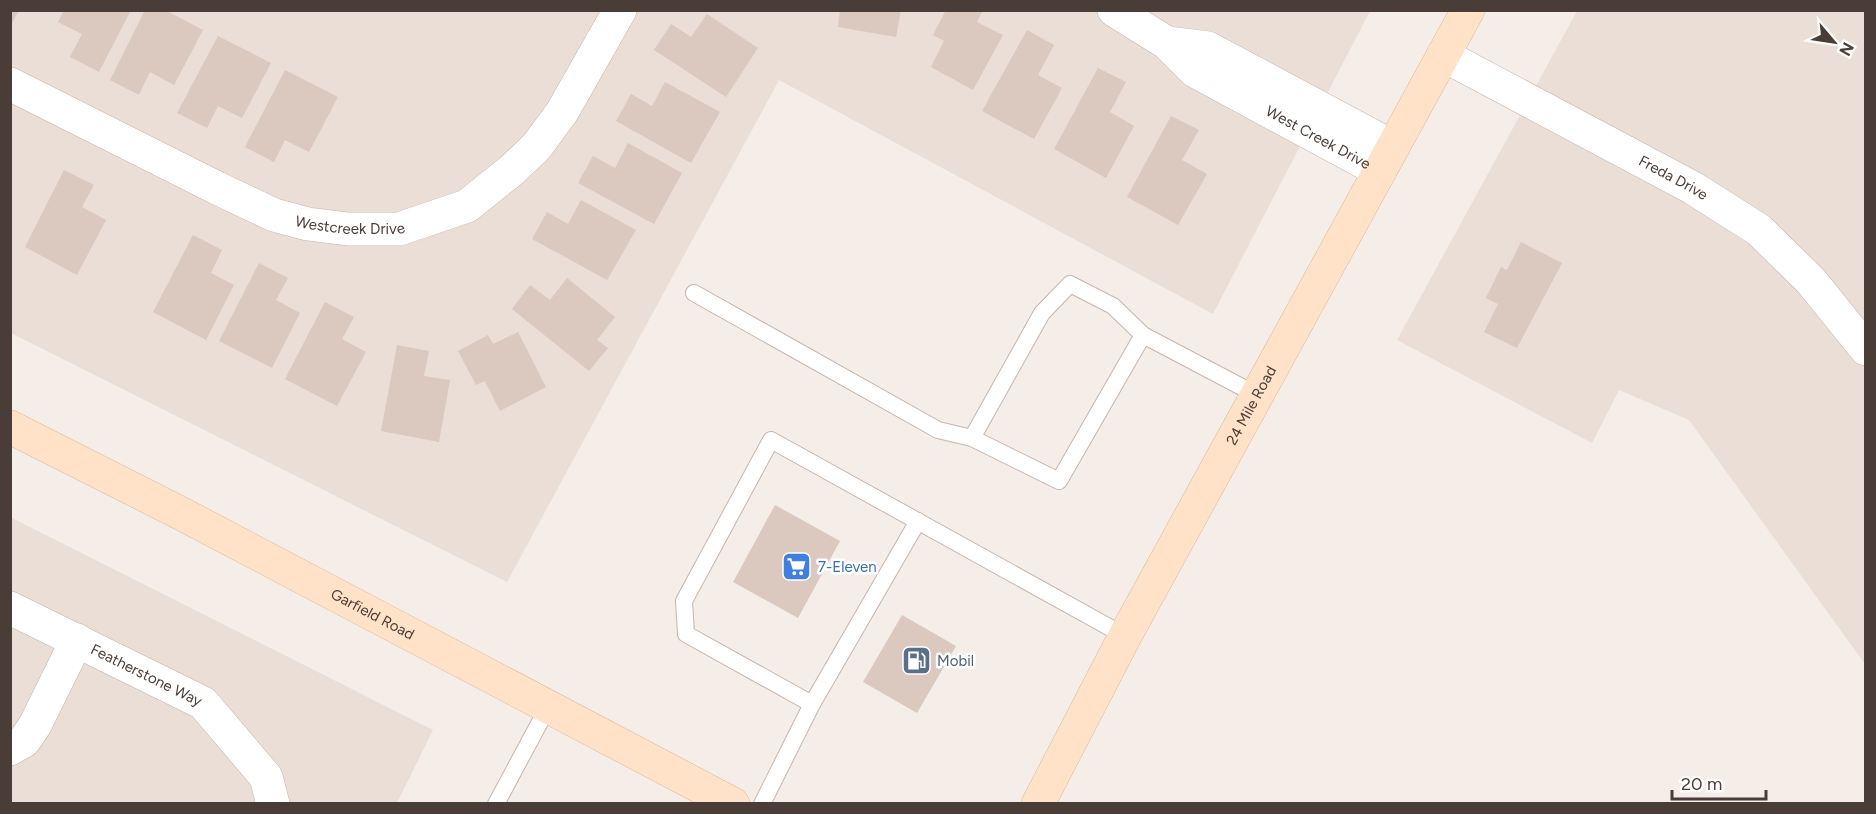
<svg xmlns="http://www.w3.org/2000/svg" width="1876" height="814" viewBox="0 0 1876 814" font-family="Figtree,sans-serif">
<rect width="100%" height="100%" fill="#f5ede8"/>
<g fill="#eaded6">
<polygon points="10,11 1370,11 1213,314 779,80 507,582 11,333"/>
<polygon points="1577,11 1865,11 1865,664 1689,420 1619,390 1592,443 1397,340"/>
<polygon points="10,517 433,730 397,803 11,803"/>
</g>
<g fill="#dbc8bf">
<polygon points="10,10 19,10 10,27"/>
<polygon points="64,10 131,10 99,72 70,57 82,34 58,22"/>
<polygon points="145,10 165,10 203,30 174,85 150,72 139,95 110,80"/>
<polygon points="840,10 901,10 896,37 838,27"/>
<polygon points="946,10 983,10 977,22 1003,35 973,90 931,67 944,41 933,35"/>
<polygon points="707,14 758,48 726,97 654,50 671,24 691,37"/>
<polygon points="1027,30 1054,45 1038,75 1062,88 1034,139 982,111"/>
<polygon points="218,36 271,63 242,118 218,106 207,128 177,113"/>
<polygon points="1098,68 1126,82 1110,112 1134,126 1106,178 1054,149"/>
<polygon points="285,70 338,97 309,152 285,140 274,162 245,147"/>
<polygon points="665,82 720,112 691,163 616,121 631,94 652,106"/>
<polygon points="1171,116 1199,130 1182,160 1207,174 1178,225 1127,197"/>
<polygon points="628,143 682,173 654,224 578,183 593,156 615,168"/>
<polygon points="64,170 94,185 82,207 106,220 77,275 25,247"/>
<polygon points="581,200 636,230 607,280 532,239 547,212 568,224"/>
<polygon points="193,235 222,250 211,273 234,285 206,340 153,312"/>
<polygon points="1521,242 1562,263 1517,348 1484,332 1498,304 1486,298 1501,267 1507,270"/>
<polygon points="259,263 288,278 276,300 300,313 272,368 219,341"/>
<polygon points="567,278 615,317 597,340 608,348 589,371 512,309 530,285 550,300"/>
<polygon points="325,302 354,317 342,339 366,352 337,406 285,379"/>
<polygon points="518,332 546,387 500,411 485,381 476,385 458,351 488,335 493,344"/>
<polygon points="397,345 429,351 424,376 450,380 439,442 381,431"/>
<polygon points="775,505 840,541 798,618 733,582"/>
<polygon points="902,615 956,646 917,713 863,682"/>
</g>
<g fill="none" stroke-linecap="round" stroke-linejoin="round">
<defs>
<g id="lane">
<polyline points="694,293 938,430 972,438 1042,313 1070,284 1113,306 1143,335 1257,395"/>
<polyline points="972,438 1059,481 1143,335"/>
<polyline points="812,704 918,521"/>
<polyline points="496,804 548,707"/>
<polyline points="762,804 812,704 686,634 684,601 771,440 1125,636"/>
</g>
<g id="street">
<path id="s1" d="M1114 10 1167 43 1195 71 1380 171"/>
<polyline points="1167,43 1208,48 1393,147"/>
<path id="s2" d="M1443 55 1693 188 1759 230 1811 281 1866 349"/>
<path id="s3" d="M10 84 217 188 274 215 308 224 348 229H399L467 206 512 170 537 146 562 112 620 10"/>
<path id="s4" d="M10 608 203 703 266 777 273 804"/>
<polyline points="10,749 24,741 35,725 77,640"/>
</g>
<g id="secondary">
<path id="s5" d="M10 427 184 515 733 804"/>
<path id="s6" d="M1038 804 1125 636 1468 10"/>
</g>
</defs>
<use href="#lane" stroke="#c5b5ad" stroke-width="18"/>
<use href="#street" stroke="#c5b5ad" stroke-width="34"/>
<use href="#secondary" stroke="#dfb898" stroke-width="34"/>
<use href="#lane" stroke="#fff" stroke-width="16"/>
<use href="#street" stroke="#fff" stroke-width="33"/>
<use href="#secondary" stroke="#ffe2c8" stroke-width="33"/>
</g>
<defs>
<symbol id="supermarket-square" viewBox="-11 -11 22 22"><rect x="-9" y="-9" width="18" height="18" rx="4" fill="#3f7fe0" stroke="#fff"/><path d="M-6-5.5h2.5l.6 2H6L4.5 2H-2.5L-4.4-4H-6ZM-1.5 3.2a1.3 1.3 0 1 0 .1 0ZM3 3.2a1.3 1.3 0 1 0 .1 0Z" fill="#fff"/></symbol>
<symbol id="fuel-square" viewBox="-11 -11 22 22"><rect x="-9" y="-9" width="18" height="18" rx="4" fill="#5c6f8a" stroke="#fff"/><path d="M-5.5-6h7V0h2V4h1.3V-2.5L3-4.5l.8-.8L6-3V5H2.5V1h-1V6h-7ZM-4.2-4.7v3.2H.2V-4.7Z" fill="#fff"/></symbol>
</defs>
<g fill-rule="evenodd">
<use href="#supermarket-square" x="780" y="550" width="33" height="33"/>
<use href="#fuel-square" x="900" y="644" width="33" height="33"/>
</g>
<g text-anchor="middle" stroke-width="5" stroke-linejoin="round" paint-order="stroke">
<g font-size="15" fill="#4a3c36" stroke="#fff">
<text dy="5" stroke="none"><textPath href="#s1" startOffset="242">West Creek Drive</textPath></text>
<text dy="5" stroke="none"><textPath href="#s2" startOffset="261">Freda Drive</textPath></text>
<text dy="5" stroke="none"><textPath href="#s3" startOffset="372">Westcreek Drive</textPath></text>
<text dy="5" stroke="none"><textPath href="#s6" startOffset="452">24 Mile Road</textPath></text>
<text dy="5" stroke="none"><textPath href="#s5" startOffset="408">Garfield Road</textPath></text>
<text dy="5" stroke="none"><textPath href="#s4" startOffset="152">Featherstone Way</textPath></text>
</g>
<g font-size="15" fill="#366cbe" stroke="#fff" text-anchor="start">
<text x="818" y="572">7-Eleven</text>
</g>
<g font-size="15" fill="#4e5e75" stroke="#fff" text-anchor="start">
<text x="937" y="666">Mobil</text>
</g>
</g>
<rect width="1876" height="814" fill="none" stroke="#4a3c36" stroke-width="24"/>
<g transform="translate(1834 42) rotate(119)" stroke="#ffffff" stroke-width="4.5" paint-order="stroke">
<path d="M0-4.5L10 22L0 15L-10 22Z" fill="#4a3c36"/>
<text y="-9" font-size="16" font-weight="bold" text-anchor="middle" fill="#4a3c36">N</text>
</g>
<path d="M1672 790v9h94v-9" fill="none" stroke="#4a3c36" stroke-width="3"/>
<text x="1681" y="790" font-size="18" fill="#4a3c36" stroke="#ffffff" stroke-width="4.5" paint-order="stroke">20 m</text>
</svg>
